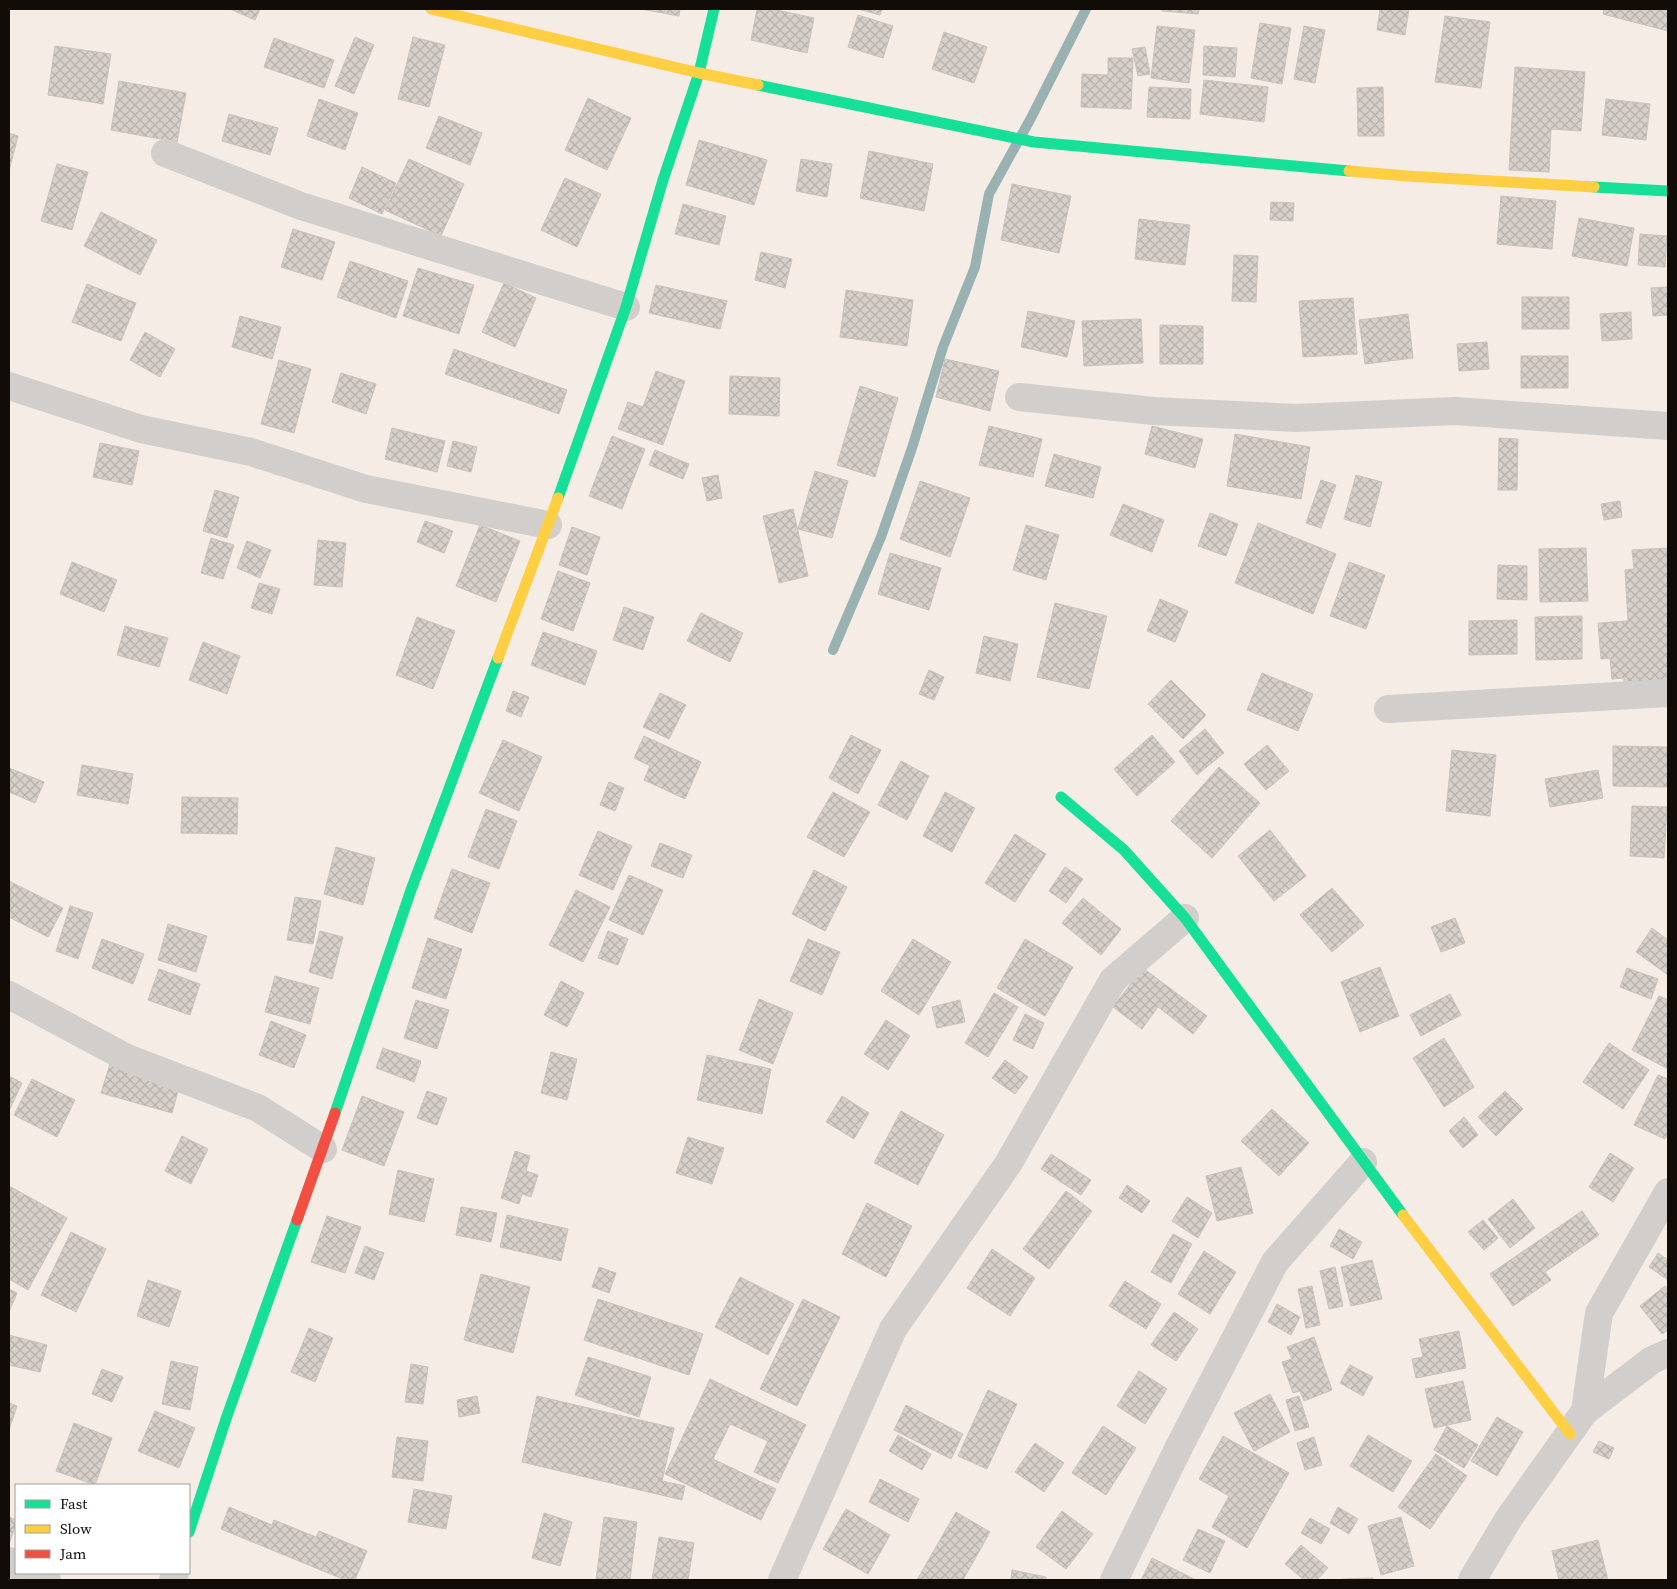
<svg xmlns="http://www.w3.org/2000/svg" width="1677" height="1589" viewBox="0 0 1677 1589" font-family="'Source Serif 4',serif">
<defs>
<pattern id="building-cross-hatch" width="8" height="8" patternUnits="userSpaceOnUse" patternTransform="scale(1.25)"><rect width="8" height="8" fill="#d6cfca"/><path d="M0 0l8 8M0 8l8-8" fill="none" stroke="#b7b1ac"/></pattern>
</defs>
<rect width="100%" height="100%" fill="#f5ece6"/>
<g fill="none" stroke-linecap="round" stroke-linejoin="round">
<polyline stroke="#99b2b1" stroke-width="10" points="833,650 881,537 912,448 943,347 975,267 989,194 1031,118 1086,9"/>
</g>
<g fill="url(#building-cross-hatch)" stroke="#c8c1bc">
<polygon points="230,9 260,9 255,20"/>
<polygon points="641,9 680,9 679,16"/>
<polygon points="757,9 772,9 814,18 807,53 751,40"/>
<polygon points="858,9 882,9 880,15"/>
<polygon points="1162,9 1199,9 1198,14 1162,11"/>
<polygon points="1380,9 1409,9 1405,35 1377,30"/>
<polygon points="1604,9 1668,9 1668,31 1603,14"/>
<polygon points="858,15 893,26 883,58 848,47"/>
<polygon points="1445,16 1490,22 1481,88 1435,82"/>
<polygon points="1260,23 1291,28 1282,84 1251,78"/>
<polygon points="1157,26 1195,30 1189,83 1151,78"/>
<polygon points="1304,26 1325,30 1315,83 1294,79"/>
<polygon points="944,32 987,47 974,83 932,69"/>
<polygon points="355,37 374,45 354,94 335,86"/>
<polygon points="413,37 445,45 429,107 398,99"/>
<polygon points="274,38 334,60 324,88 264,67"/>
<polygon points="55,46 111,54 103,104 48,95"/>
<polygon points="1204,46 1237,48 1235,77 1203,75"/>
<polygon points="1145,47 1150,74 1138,76 1132,49"/>
<polygon points="1108,58 1133,58 1131,109 1081,107 1082,74 1108,75"/>
<polygon points="1515,67 1585,72 1581,131 1551,129 1549,172 1509,170"/>
<polygon points="1204,80 1268,87 1264,122 1200,114"/>
<polygon points="119,81 186,93 177,142 111,130"/>
<polygon points="1149,87 1191,89 1190,119 1147,117"/>
<polygon points="1383,87 1384,136 1358,136 1357,88"/>
<polygon points="588,98 631,118 607,170 565,150"/>
<polygon points="319,99 358,113 345,150 307,136"/>
<polygon points="1606,99 1650,104 1646,140 1602,135"/>
<polygon points="229,114 278,128 270,155 222,141"/>
<polygon points="439,116 482,133 470,165 426,148"/>
<polygon points="9,133 18,136 9,171"/>
<polygon points="699,140 767,160 754,205 686,185"/>
<polygon points="869,151 933,164 924,211 860,198"/>
<polygon points="409,159 464,184 441,236 385,210"/>
<polygon points="801,159 832,164 827,197 796,191"/>
<polygon points="57,164 88,172 72,230 41,221"/>
<polygon points="362,167 396,183 382,214 349,198"/>
<polygon points="565,178 601,194 577,247 541,230"/>
<polygon points="1012,184 1071,196 1059,253 1001,240"/>
<polygon points="1501,196 1556,201 1552,249 1497,244"/>
<polygon points="1271,202 1294,203 1293,221 1270,220"/>
<polygon points="683,204 726,216 719,245 675,234"/>
<polygon points="101,212 157,240 140,275 84,246"/>
<polygon points="1579,218 1634,228 1627,266 1572,256"/>
<polygon points="1139,219 1190,225 1185,265 1135,259"/>
<polygon points="293,229 335,242 322,280 281,267"/>
<polygon points="1640,234 1667,236 1665,267 1638,265"/>
<polygon points="761,252 792,259 785,288 755,280"/>
<polygon points="1234,255 1258,256 1256,302 1232,301"/>
<polygon points="350,261 408,281 396,318 337,297"/>
<polygon points="418,268 474,285 459,334 403,316"/>
<polygon points="504,283 536,298 515,347 482,332"/>
<polygon points="87,284 136,303 121,341 72,322"/>
<polygon points="656,285 727,301 720,329 649,313"/>
<polygon points="1668,287 1668,315 1653,316 1651,288"/>
<polygon points="846,290 913,300 907,346 840,337"/>
<rect x="1522" y="297" width="47" height="32"/>
<polygon points="1353,298 1357,354 1303,357 1299,301"/>
<polygon points="1028,311 1075,321 1067,357 1021,347"/>
<polygon points="1631,312 1632,339 1602,341 1600,314"/>
<polygon points="1408,314 1413,358 1365,364 1359,320"/>
<polygon points="240,316 281,327 272,359 232,347"/>
<polygon points="1141,319 1143,363 1084,366 1082,321"/>
<polygon points="1160,325 1203,326 1203,364 1160,364"/>
<polygon points="145,332 175,349 160,377 130,360"/>
<polygon points="1487,342 1489,369 1459,371 1457,344"/>
<polygon points="454,349 567,390 559,414 445,374"/>
<rect x="1521" y="356" width="47" height="32"/>
<polygon points="945,359 999,371 990,411 936,397"/>
<polygon points="279,360 311,369 294,433 261,424"/>
<polygon points="656,371 685,381 663,445 618,429 628,402 643,407"/>
<polygon points="341,373 376,384 366,414 332,402"/>
<polygon points="730,376 780,378 779,416 729,414"/>
<polygon points="860,386 898,398 875,477 837,465"/>
<polygon points="989,426 1042,439 1033,477 979,465"/>
<polygon points="1152,426 1203,439 1195,468 1145,454"/>
<polygon points="392,428 445,441 437,472 385,459"/>
<polygon points="1235,434 1310,447 1301,499 1227,486"/>
<polygon points="612,436 645,449 622,509 589,496"/>
<polygon points="1499,438 1518,439 1517,490 1498,490"/>
<polygon points="453,441 477,447 471,472 447,466"/>
<polygon points="100,443 139,451 132,485 93,477"/>
<polygon points="655,450 689,464 683,479 649,465"/>
<polygon points="1054,454 1101,467 1093,498 1045,486"/>
<polygon points="815,471 848,481 832,538 798,529"/>
<polygon points="718,475 722,498 707,501 702,478"/>
<polygon points="1356,475 1382,482 1370,527 1344,519"/>
<polygon points="1321,480 1336,485 1321,528 1306,523"/>
<polygon points="920,481 970,498 950,557 900,539"/>
<polygon points="215,490 239,497 227,538 203,531"/>
<polygon points="1620,501 1622,517 1604,520 1601,504"/>
<polygon points="1123,504 1164,520 1152,552 1110,535"/>
<polygon points="793,509 808,576 779,583 763,516"/>
<polygon points="1210,513 1238,524 1226,556 1198,546"/>
<polygon points="425,521 453,531 444,553 417,542"/>
<polygon points="1258,523 1336,554 1313,614 1235,583"/>
<polygon points="480,525 520,541 496,602 456,586"/>
<polygon points="1026,525 1059,535 1046,580 1013,570"/>
<polygon points="572,527 600,537 587,575 559,565"/>
<polygon points="211,538 234,545 223,579 201,573"/>
<polygon points="318,540 346,543 342,587 314,585"/>
<polygon points="247,541 271,550 260,578 237,568"/>
<polygon points="1586,548 1588,601 1540,602 1539,549"/>
<polygon points="1668,548 1668,688 1624,691 1624,678 1612,679 1610,658 1601,659 1598,623 1628,621 1625,570 1634,569 1632,550"/>
<polygon points="890,553 941,568 929,610 878,594"/>
<polygon points="72,562 117,580 104,612 60,594"/>
<polygon points="1349,562 1385,575 1366,629 1330,616"/>
<polygon points="1498,565 1527,566 1527,600 1497,599"/>
<polygon points="558,571 590,583 573,631 541,619"/>
<polygon points="259,583 280,589 272,614 251,608"/>
<polygon points="1160,599 1188,611 1175,642 1147,631"/>
<polygon points="1055,603 1107,616 1089,689 1037,677"/>
<polygon points="624,607 654,617 643,650 613,640"/>
<polygon points="701,613 743,633 730,662 687,641"/>
<polygon points="1582,616 1582,659 1536,660 1535,617"/>
<polygon points="417,617 455,631 433,689 396,675"/>
<polygon points="1517,620 1517,654 1469,655 1469,621"/>
<polygon points="125,626 168,638 159,667 117,655"/>
<polygon points="543,632 597,651 585,685 531,665"/>
<polygon points="984,636 1018,644 1010,681 976,673"/>
<polygon points="203,642 240,656 227,694 189,680"/>
<polygon points="929,670 944,677 934,700 919,694"/>
<polygon points="1262,673 1313,694 1298,731 1247,710"/>
<polygon points="1171,680 1206,715 1183,739 1148,704"/>
<polygon points="513,691 529,697 521,717 506,711"/>
<polygon points="660,693 686,705 669,739 643,727"/>
<polygon points="1205,729 1224,753 1197,775 1179,751"/>
<polygon points="851,735 881,750 858,794 829,778"/>
<polygon points="1152,735 1175,762 1137,796 1114,769"/>
<polygon points="644,736 701,762 685,799 644,780 650,766 634,758"/>
<polygon points="503,740 542,757 519,811 479,793"/>
<polygon points="1267,745 1289,771 1266,790 1244,764"/>
<polygon points="1613,746 1668,747 1668,787 1613,786"/>
<polygon points="1452,750 1496,755 1490,816 1446,811"/>
<polygon points="901,761 929,776 907,820 878,805"/>
<polygon points="82,765 133,774 128,804 77,795"/>
<polygon points="1219,767 1260,803 1212,858 1171,821"/>
<polygon points="9,768 44,782 35,803 9,792"/>
<polygon points="1598,770 1603,798 1550,807 1545,779"/>
<polygon points="609,782 624,788 615,811 600,805"/>
<polygon points="833,792 870,812 844,857 807,837"/>
<polygon points="945,792 975,808 952,852 923,836"/>
<polygon points="182,797 238,798 237,834 181,833"/>
<polygon points="1632,806 1667,807 1664,858 1630,856"/>
<polygon points="486,809 517,821 499,869 468,857"/>
<polygon points="1270,830 1306,876 1274,901 1238,856"/>
<polygon points="598,831 632,846 613,890 579,875"/>
<polygon points="1015,834 1046,854 1015,902 985,883"/>
<polygon points="660,843 692,855 683,878 651,866"/>
<polygon points="336,847 375,858 363,905 324,894"/>
<polygon points="1065,867 1083,879 1066,903 1049,891"/>
<polygon points="452,869 490,883 472,933 434,918"/>
<polygon points="814,870 847,887 825,931 792,914"/>
<polygon points="629,875 663,890 643,935 609,920"/>
<polygon points="9,881 63,908 48,937 9,917"/>
<polygon points="1332,888 1364,925 1332,952 1300,915"/>
<polygon points="576,890 610,907 583,962 549,945"/>
<polygon points="295,897 321,901 313,944 287,940"/>
<polygon points="1083,898 1121,929 1101,955 1062,923"/>
<polygon points="70,906 93,913 78,959 56,951"/>
<polygon points="1455,918 1465,943 1441,952 1431,927"/>
<polygon points="168,924 207,936 196,972 158,960"/>
<polygon points="1652,928 1668,940 1668,975 1636,952"/>
<polygon points="320,931 343,937 332,979 309,972"/>
<polygon points="608,931 628,939 618,965 598,958"/>
<polygon points="428,938 462,949 446,999 412,988"/>
<polygon points="102,939 144,954 133,984 92,968"/>
<polygon points="808,939 840,952 822,995 790,981"/>
<polygon points="913,939 951,962 919,1015 881,991"/>
<polygon points="1025,939 1073,967 1045,1016 997,988"/>
<polygon points="1380,967 1399,1016 1360,1032 1341,982"/>
<polygon points="1143,968 1207,1016 1193,1034 1158,1007 1142,1029 1113,1007"/>
<polygon points="1627,968 1658,979 1651,999 1620,987"/>
<polygon points="159,969 200,984 190,1015 148,1000"/>
<polygon points="275,976 319,988 310,1024 265,1012"/>
<polygon points="561,981 584,993 567,1027 544,1015"/>
<polygon points="994,993 1018,1007 988,1057 965,1043"/>
<polygon points="1450,994 1461,1015 1421,1036 1410,1015"/>
<polygon points="1659,996 1668,1000 1668,1069 1632,1050"/>
<polygon points="759,999 793,1013 773,1064 739,1050"/>
<polygon points="416,1000 449,1010 437,1049 404,1038"/>
<polygon points="960,1000 965,1022 937,1028 932,1007"/>
<polygon points="1025,1014 1044,1023 1033,1049 1013,1040"/>
<polygon points="886,1020 910,1036 888,1070 864,1054"/>
<polygon points="271,1021 306,1035 294,1068 259,1055"/>
<polygon points="1444,1038 1474,1087 1444,1107 1413,1058"/>
<polygon points="1609,1043 1649,1070 1623,1109 1583,1082"/>
<polygon points="383,1048 421,1061 414,1082 376,1068"/>
<polygon points="551,1052 577,1059 567,1100 541,1093"/>
<polygon points="707,1055 771,1069 762,1114 697,1100"/>
<polygon points="1005,1060 1028,1077 1015,1094 992,1078"/>
<polygon points="110,1064 180,1084 172,1113 101,1093"/>
<polygon points="1658,1075 1668,1079 1668,1132 1665,1139 1634,1125"/>
<polygon points="9,1076 22,1083 9,1111"/>
<polygon points="32,1079 75,1100 57,1137 14,1115"/>
<polygon points="427,1091 447,1098 437,1125 417,1118"/>
<polygon points="1505,1091 1523,1109 1496,1136 1478,1117"/>
<polygon points="362,1096 404,1112 384,1166 342,1150"/>
<polygon points="842,1096 869,1113 854,1139 826,1122"/>
<polygon points="1272,1109 1309,1143 1279,1176 1241,1141"/>
<polygon points="901,1111 944,1135 918,1185 874,1163"/>
<polygon points="1464,1117 1478,1135 1463,1148 1449,1131"/>
<polygon points="182,1136 208,1149 191,1184 165,1171"/>
<polygon points="688,1137 724,1148 712,1184 676,1173"/>
<polygon points="515,1151 530,1156 526,1171 538,1175 531,1197 522,1194 519,1204 501,1198"/>
<polygon points="1610,1153 1634,1168 1613,1202 1589,1187"/>
<polygon points="1051,1154 1091,1180 1081,1195 1041,1169"/>
<polygon points="1241,1167 1253,1213 1217,1221 1206,1176"/>
<polygon points="398,1170 434,1179 424,1222 389,1214"/>
<polygon points="1127,1185 1150,1201 1142,1213 1119,1198"/>
<polygon points="9,1186 67,1218 46,1257 9,1236"/>
<polygon points="1066,1191 1092,1211 1049,1269 1023,1249"/>
<polygon points="1187,1197 1212,1213 1198,1238 1172,1221"/>
<polygon points="1513,1199 1535,1228 1510,1248 1488,1219"/>
<polygon points="867,1203 912,1226 886,1277 842,1254"/>
<polygon points="461,1207 497,1213 491,1242 456,1235"/>
<polygon points="1582,1211 1599,1235 1545,1272 1551,1280 1513,1306 1490,1274"/>
<polygon points="507,1215 568,1229 561,1261 500,1247"/>
<polygon points="327,1216 361,1227 345,1273 311,1262"/>
<polygon points="1483,1220 1498,1238 1484,1250 1468,1232"/>
<polygon points="1339,1229 1362,1242 1353,1259 1330,1246"/>
<polygon points="71,1232 106,1249 76,1312 41,1295"/>
<polygon points="1173,1234 1192,1244 1171,1283 1151,1272"/>
<polygon points="9,1236 46,1257 28,1290 9,1279"/>
<polygon points="365,1246 384,1253 374,1280 355,1273"/>
<polygon points="992,1249 1035,1278 1010,1316 967,1288"/>
<polygon points="1204,1251 1236,1272 1210,1314 1178,1294"/>
<polygon points="1658,1253 1668,1260 1668,1280 1649,1267"/>
<polygon points="1372,1260 1382,1299 1351,1306 1341,1267"/>
<polygon points="599,1267 616,1273 609,1293 592,1287"/>
<polygon points="1335,1267 1343,1306 1329,1309 1320,1271"/>
<polygon points="481,1274 530,1287 513,1353 464,1340"/>
<polygon points="740,1277 794,1304 768,1355 715,1327"/>
<polygon points="148,1280 181,1291 169,1327 137,1316"/>
<polygon points="1125,1281 1161,1304 1146,1329 1109,1306"/>
<polygon points="1312,1286 1320,1325 1306,1328 1298,1289"/>
<polygon points="1665,1286 1668,1290 1668,1330 1662,1334 1640,1306"/>
<polygon points="9,1289 17,1293 9,1312"/>
<polygon points="598,1299 703,1334 689,1375 584,1340"/>
<polygon points="803,1299 840,1317 797,1406 760,1389"/>
<polygon points="1277,1304 1300,1317 1291,1335 1268,1322"/>
<polygon points="1174,1312 1198,1329 1176,1361 1151,1345"/>
<polygon points="309,1328 333,1338 315,1382 291,1372"/>
<polygon points="1459,1331 1466,1368 1416,1378 1412,1359 1423,1357 1419,1339"/>
<polygon points="9,1335 47,1345 40,1372 9,1365"/>
<polygon points="1314,1337 1332,1390 1304,1401 1300,1391 1293,1393 1282,1362 1292,1359 1287,1347"/>
<polygon points="588,1357 651,1377 639,1417 575,1395"/>
<polygon points="171,1361 198,1367 190,1410 162,1404"/>
<polygon points="411,1364 428,1367 423,1404 405,1402"/>
<polygon points="1350,1365 1373,1377 1363,1396 1340,1383"/>
<polygon points="102,1369 123,1377 112,1402 92,1394"/>
<polygon points="1139,1371 1167,1389 1145,1424 1117,1406"/>
<polygon points="710,1379 806,1425 778,1483 754,1472 768,1441 730,1424 713,1459 776,1489 761,1520 665,1474"/>
<polygon points="1463,1381 1471,1420 1434,1428 1425,1389"/>
<polygon points="988,1390 1017,1404 987,1469 958,1456"/>
<polygon points="1270,1394 1290,1432 1254,1451 1234,1413"/>
<polygon points="477,1396 480,1413 459,1417 457,1400"/>
<polygon points="537,1396 674,1428 662,1481 685,1486 682,1500 522,1462"/>
<polygon points="1299,1396 1309,1427 1295,1431 1286,1400"/>
<polygon points="9,1403 17,1406 9,1430"/>
<polygon points="906,1405 963,1434 951,1459 894,1430"/>
<polygon points="155,1411 195,1428 179,1468 138,1451"/>
<polygon points="1497,1417 1523,1432 1497,1476 1471,1461"/>
<polygon points="74,1423 112,1438 95,1485 56,1471"/>
<polygon points="1103,1426 1136,1448 1106,1495 1072,1473"/>
<polygon points="1447,1426 1478,1445 1464,1468 1434,1450"/>
<polygon points="898,1435 931,1454 922,1470 889,1451"/>
<polygon points="1368,1435 1412,1461 1393,1492 1350,1466"/>
<polygon points="1223,1436 1289,1473 1247,1548 1212,1527 1229,1496 1199,1479"/>
<polygon points="397,1437 428,1441 423,1481 392,1477"/>
<polygon points="1314,1437 1322,1465 1305,1470 1297,1443"/>
<polygon points="1599,1441 1614,1448 1609,1459 1593,1452"/>
<polygon points="1035,1443 1064,1463 1044,1492 1015,1472"/>
<polygon points="1436,1454 1467,1476 1430,1529 1398,1507"/>
<polygon points="880,1479 919,1499 908,1522 869,1502"/>
<polygon points="414,1489 452,1496 446,1529 408,1522"/>
<polygon points="229,1507 272,1525 274,1520 316,1537 319,1531 367,1551 355,1580 345,1580 221,1529"/>
<polygon points="1338,1507 1358,1519 1349,1534 1330,1523"/>
<polygon points="846,1509 890,1535 868,1574 823,1549"/>
<polygon points="1062,1511 1093,1534 1066,1569 1036,1547"/>
<polygon points="956,1512 990,1532 963,1580 917,1580"/>
<polygon points="544,1513 572,1522 560,1566 532,1558"/>
<polygon points="9,1517 16,1520 16,1524 9,1544"/>
<polygon points="604,1517 637,1522 630,1580 596,1580"/>
<polygon points="1401,1517 1414,1566 1381,1575 1368,1526"/>
<polygon points="1310,1518 1330,1529 1321,1544 1301,1533"/>
<polygon points="1198,1529 1225,1541 1210,1573 1183,1560"/>
<polygon points="659,1537 694,1543 688,1580 652,1580"/>
<polygon points="1598,1540 1608,1580 1559,1580 1552,1551"/>
<polygon points="1301,1545 1328,1568 1317,1580 1304,1580 1285,1564"/>
<polygon points="1152,1558 1196,1580 1141,1580"/>
<polygon points="1012,1570 1046,1577 1046,1580 1011,1580"/>
<polygon points="1373,1578 1373,1580 1343,1580 1343,1579"/>
</g>
<g fill="none" stroke-linecap="round" stroke-linejoin="round">
<g stroke="#d1cecc" stroke-width="28">
<polyline points="165,153 301,206 626,307"/>
<polyline points="9,386 141,429 251,452 366,489 548,525"/>
<polyline points="1019,397 1154,411 1296,418 1455,411 1668,426"/>
<polyline points="1388,709 1668,693"/>
<polyline points="9,995 127,1058 258,1108 323,1149"/>
<polyline points="1585,1411 1599,1313 1668,1192"/>
<polyline points="9,1561 16,1565"/>
<polyline points="32,1573 47,1580"/>
<polyline points="173,1580 175,1573"/>
<polyline points="782,1580 893,1329 1008,1164 1113,980 1185,918"/>
<polyline points="1114,1580 1179,1447 1275,1262 1363,1162"/>
<polyline points="1472,1580 1509,1518 1585,1411 1652,1360 1668,1353"/>
</g>
<g stroke="#16e098" stroke-width="11">
<polyline points="758,85 1034,142 1349,171"/>
<polyline points="1594,187 1668,191"/>
<polyline points="558,498 626,307 663,180 699,73 714,9"/>
<polyline points="1061,797 1124,850 1185,918 1403,1215"/>
<polyline points="335,1113 411,890 498,658"/>
<polyline points="189,1532 227,1416 297,1220"/>
</g>
<g stroke="#ffcf43" stroke-width="11">
<polyline points="431,9 699,73 758,85"/>
<polyline points="1349,171 1407,176 1594,187"/>
<polyline points="498,658 558,498"/>
<polyline points="1403,1215 1570,1434"/>
</g>
<polyline stroke="#f24e42" stroke-width="11" points="297,1220 335,1113"/>
</g>
<rect width="1677" height="1589" fill="none" stroke="#110c08" stroke-width="20"/>
<rect x="15" y="1484" width="175" height="90" fill="#ffffff" stroke="#a09e9c"/>
<rect x="25" y="1500" width="25" height="8" fill="#16e098" stroke="#a09e9c"/>
<text x="60" y="1509" font-size="15" fill="#110c08">Fast</text>
<rect x="25" y="1525" width="25" height="8" fill="#ffcf43" stroke="#a09e9c"/>
<text x="60" y="1534" font-size="15" fill="#110c08">Slow</text>
<rect x="25" y="1550" width="25" height="8" fill="#f24e42" stroke="#a09e9c"/>
<text x="60" y="1559" font-size="15" fill="#110c08">Jam</text>
</svg>
